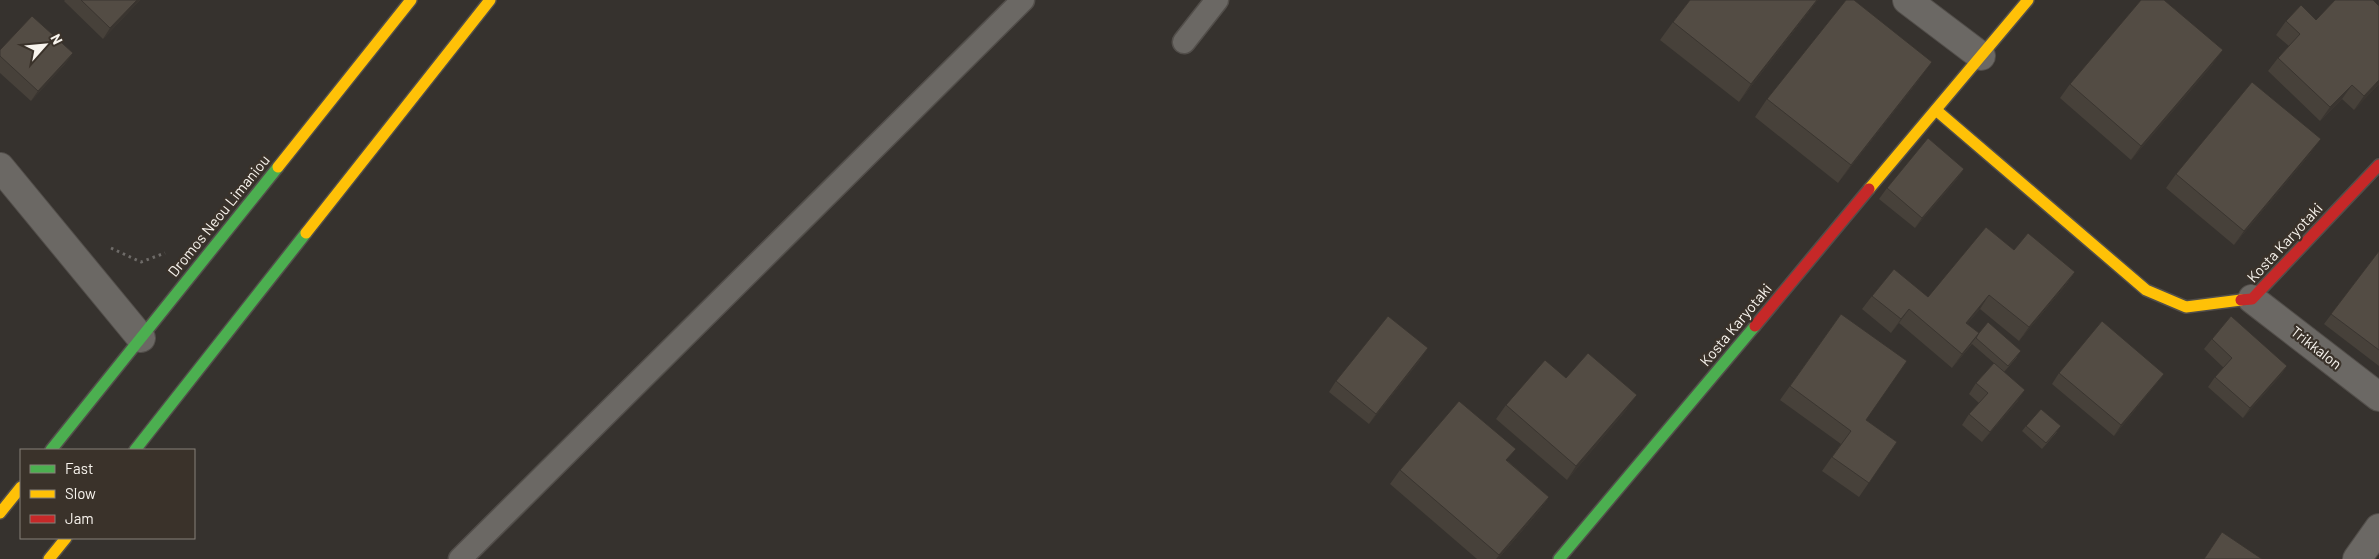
<svg xmlns="http://www.w3.org/2000/svg" width="2379" height="559" viewBox="0 0 2379 559" font-family="Barlow,sans-serif">
<rect width="100%" height="100%" fill="#36322e"/>
<g fill="none" stroke-linecap="round" stroke-linejoin="round">
<defs>
<g id="lane">
<polyline points="1184,42 1217,0"/>
<polyline points="460,559 1023,0"/>
</g>
<g id="street">
<polyline points="1907,0 1981,56"/>
<polyline points="0,167 141,338"/>
<polyline points="2252,299 2379,397"/>
<polyline points="2357,559 2379,528"/>
</g>
<g id="fast">
<polyline points="51,450 278,167"/>
<polyline points="135,450 306,233"/>
<polyline points="1559,559 1755,326"/>
</g>
<g id="slow">
<polyline points="1936,110 2146,290 2186,307 2241,300"/>
<polyline points="278,167 411,0"/>
<polyline points="1869,189 2028,0"/>
<polyline points="306,233 490,0"/>
<polyline points="0,513 21,487"/>
<polyline points="49,559 66,538"/>
</g>
<g id="jam">
<polyline points="2241,300 2252,299 2379,165"/>
<polyline points="1755,326 1869,189"/>
</g>
</defs>
<use href="#lane" stroke="#524e4a" stroke-width="25"/>
<use href="#street" stroke="#524e4a" stroke-width="30"/>
<use href="#fast" stroke="#524e4a" stroke-width="14"/>
<use href="#slow" stroke="#524e4a" stroke-width="14"/>
<use href="#jam" stroke="#524e4a" stroke-width="14"/>
<polyline stroke="#6e6b68" stroke-width="3" stroke-dasharray="2.5 4" stroke-linecap="butt" points="111,248 141,262 165,253"/>
<use href="#lane" stroke="#6b6864" stroke-width="22"/>
<use href="#street" stroke="#6b6864" stroke-width="28"/>
<use href="#fast" stroke="#4caf50" stroke-width="11"/>
<use href="#slow" stroke="#ffc107" stroke-width="11"/>
<use href="#jam" stroke="#c62828" stroke-width="11"/>
</g>
<g fill="#47413a">
<polygon points="65,0 140,0 103,39 64,1"/>
<polygon points="1690,0 1818,0 1739,102 1660,40 1673,22"/>
<polygon points="2379,6 2379,84 2354,110 2342,99 2320,121 2268,71 2278,58 2289,46 2276,35 2286,21 2316,20"/>
<polygon points="0,50 73,53 65,64 31,101 0,73"/>
<polygon points="2213,64 2131,160 2060,98 2070,84"/>
<polygon points="1919,80 1838,183 1755,117 1767,99"/>
<polygon points="2311,153 2234,245 2166,188 2176,174"/>
<polygon points="1964,169 1957,179 1915,228 1879,199 1887,188"/>
<polygon points="2014,250 2075,272 2065,286 2019,341 1980,309 1967,324 1979,333 2017,357 2004,372 2018,401 1982,442 1962,425 1969,414 1979,403 1969,394 1976,383 1994,363 1972,344 1952,368 1899,323 1891,333 1862,309 1872,296 1928,297"/>
<polygon points="2379,251 2379,366 2324,324"/>
<polygon points="1841,314 1866,420 1897,442 1859,497 1822,471 1841,444 1780,400"/>
<polygon points="2212,339 2287,366 2280,376 2243,418 2208,387 2215,377 2224,368 2204,349"/>
<polygon points="1421,359 1369,424 1329,392 1336,381"/>
<polygon points="2059,373 2164,374 2156,384 2114,436 2052,384"/>
<polygon points="1566,378 1627,409 1567,480 1496,419 1506,405"/>
<polygon points="2026,426 2057,432 2042,449 2022,431"/>
<polygon points="1508,461 1549,497 1539,511 1498,559 1477,559 1390,484 1400,470"/>
</g>
<g fill="#3a3530">
<polygon points="137,0 140,0 103,39 110,28"/>
<polygon points="1817,0 1818,0 1739,102 1751,84"/>
<polygon points="2223,50 2213,64 2131,160 2141,146"/>
<polygon points="73,53 65,64 31,101 38,91"/>
<polygon points="1932,62 1919,80 1838,183 1851,165"/>
<polygon points="2379,80 2379,84 2354,110 2364,96"/>
<polygon points="2352,85 2342,99 2320,121 2330,107"/>
<polygon points="2321,139 2311,153 2234,245 2244,231"/>
<polygon points="1964,169 1957,179 1915,228 1922,218"/>
<polygon points="2075,272 2065,286 2019,341 2029,327"/>
<polygon points="1989,295 1980,309 1956,337 1966,323"/>
<polygon points="1909,309 1899,323 1891,333 1901,319"/>
<polygon points="1979,333 1969,347 1952,368 1962,354"/>
<polygon points="1428,348 1421,359 1369,424 1376,414"/>
<polygon points="2287,366 2280,376 2243,418 2250,408"/>
<polygon points="2164,374 2156,384 2114,436 2121,425"/>
<polygon points="2025,390 2018,401 1982,442 1990,432"/>
<polygon points="1637,395 1627,409 1567,480 1576,466"/>
<polygon points="1549,497 1539,511 1498,559 1496,559"/>
</g>
<g fill="#534c44" stroke="#3a3530">
<polygon points="81,0 137,0 110,28"/>
<polygon points="1690,0 1817,0 1751,84 1673,22"/>
<polygon points="1846,0 1854,0 1932,62 1851,165 1767,99"/>
<polygon points="2141,0 2164,0 2223,50 2141,146 2070,84"/>
<polygon points="2335,0 2373,0 2379,6 2379,80 2364,96 2352,85 2330,107 2278,58 2300,34 2286,21 2301,5 2316,20"/>
<polygon points="32,16 73,53 38,91 0,56 0,50"/>
<polygon points="2252,82 2321,139 2244,231 2176,174"/>
<polygon points="1928,138 1964,169 1922,218 1887,188"/>
<polygon points="1986,227 2014,250 2028,233 2075,272 2029,327 1989,295 1966,323 1979,333 1962,354 1909,309 1901,319 1872,296 1894,269 1928,297"/>
<polygon points="2379,251 2379,350 2331,314"/>
<polygon points="1841,314 1907,361 1866,420 1897,442 1869,483 1832,457 1851,431 1790,386"/>
<polygon points="1388,316 1428,348 1376,414 1336,381"/>
<polygon points="2231,316 2287,366 2250,408 2215,377 2232,358 2212,339"/>
<polygon points="2102,321 2164,374 2121,425 2059,373"/>
<polygon points="1988,322 2021,351 2008,366 1976,338 1979,333"/>
<polygon points="1588,353 1637,395 1576,466 1506,405 1545,360 1566,378"/>
<polygon points="1994,363 2025,390 1990,432 1969,414 1988,393 1976,383"/>
<polygon points="1459,401 1516,449 1506,460 1549,497 1499,555 1400,470"/>
<polygon points="2041,409 2061,426 2046,443 2026,426"/>
<polygon points="2222,532 2262,559 2204,559"/>
</g>
<g text-anchor="middle" stroke-width="4.5" stroke-linejoin="round" paint-order="stroke">
<g font-size="15" fill="#f8f4ee" stroke="#3a322a">
<text transform="translate(219 216) rotate(-51)" y="5">Dromos Neou Limaniou</text>
<text transform="translate(2285 243) rotate(-47)" y="5">Kosta Karyotaki</text>
<text transform="translate(1736 325) rotate(-50)" y="5">Kosta Karyotaki</text>
<text transform="translate(2316 348) rotate(38)" y="5">Trikkalon</text>
</g>
</g>
<rect x="20" y="449" width="175" height="90" fill="#3a322a" stroke="#868078"/>
<rect x="30" y="465" width="25" height="8" fill="#4caf50" stroke="#868078"/>
<text x="65" y="474" font-size="15" fill="#f8f4ee">Fast</text>
<rect x="30" y="490" width="25" height="8" fill="#ffc107" stroke="#868078"/>
<text x="65" y="499" font-size="15" fill="#f8f4ee">Slow</text>
<rect x="30" y="515" width="25" height="8" fill="#c62828" stroke="#868078"/>
<text x="65" y="524" font-size="15" fill="#f8f4ee">Jam</text>
<g transform="translate(45 45) rotate(63)" stroke="#3a322a" stroke-width="4" paint-order="stroke">
<path d="M0-4L9 19L0 12L-9 19Z" fill="#f8f4ee"/>
<text y="-8" font-size="14" font-weight="bold" text-anchor="middle" fill="#f8f4ee">N</text>
</g>
</svg>
